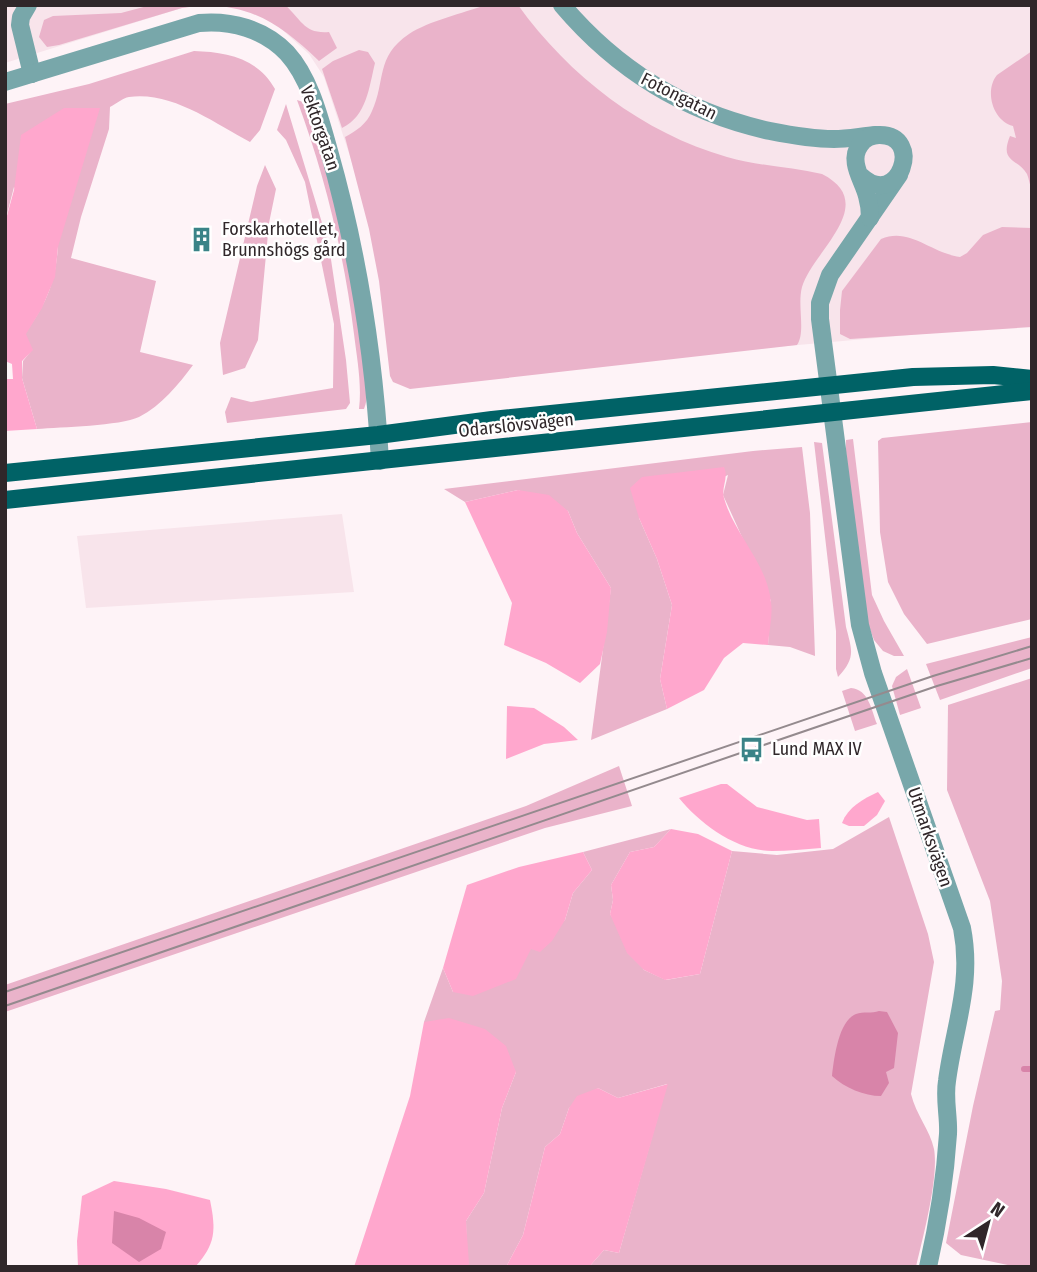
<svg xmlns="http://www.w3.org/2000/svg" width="1037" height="1272" viewBox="0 0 1037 1272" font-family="'Fira Sans Condensed',sans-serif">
<rect width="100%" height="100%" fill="#fef3f7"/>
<g fill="#f8e4eb">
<polygon points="5,5 199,5 182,8 5,63"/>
<polygon points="230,5 1032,5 1032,324 397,381 379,270 360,187 324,77 309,54 278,26 254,11"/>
<polygon points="342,514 354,592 86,608 77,536"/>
</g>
<g fill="#eab3ca">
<polygon points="151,5 204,5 182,8 59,45 47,47 39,37 44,20 53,16 121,13"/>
<path d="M206 5H285C302 20 304 34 329 32L337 48 319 61C283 27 257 7 206 5Z"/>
<path d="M486 5H518C569 76 643 133 727 157 759 166 791 167 822 174 881 204 812 252 802 287 797 305 806 332 797 345L410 389 393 382 390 376 379 281 369 229 345 137C356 131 367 124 372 111 386 81 375 57 409 34 429 21 463 13 486 5Z"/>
<path d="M359 50 368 52 375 63C369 87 367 116 342 128L322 69 333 61Z"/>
<path d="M194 51C226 52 258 58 275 89L260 130 250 142C214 123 172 91 129 97 123 98 116 104 110 107L109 129 81 217 71 258 156 281 140 352 193 365C178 385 162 405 139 417 120 426 61 427 37 429L22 378 23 361 32 350 25 334C46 303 55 285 58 247L14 187 5 222V104L89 84Z"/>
<path d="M1032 51V191C1030 186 1029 179 1027 174 1018 158 999 163 1010 136L1016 138 1013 126C993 121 984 91 997 75Z"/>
<path d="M297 100 303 102C337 174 353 272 362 351 364 369 371 392 364 409H359C362 384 357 359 354 334 344 254 325 176 297 100Z"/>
<polygon points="286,104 329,246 346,360 350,403 346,409 227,423 225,412 231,397 251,402 333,388 334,324 305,182 286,140 277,130"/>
<polygon points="265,165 276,189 269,223 258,340 245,368 223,375 220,343 257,186"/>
<path d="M1002 227 1032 228V327L850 339 840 334V310L842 291 881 239C910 227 930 253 960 257L967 253 983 235Z"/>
<polygon points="1032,422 1032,536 1030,540 1032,546 1032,619 927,644 904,614 888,582 880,532 878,441 882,438"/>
<polygon points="853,439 872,595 884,621 904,656 894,656 883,651 874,640 863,611 846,452 846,440"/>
<path d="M814 442 822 443 846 627C852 650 856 658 838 677L836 669V631Z"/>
<polygon points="802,447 810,513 815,656 790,647 768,645 771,601 723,495 728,475 639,518 657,559 672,605 660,679 667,709 591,740 611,588 577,533 568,511 518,490 465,502 444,489 753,451"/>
<polygon points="1032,637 1032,668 940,700 926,664"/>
<polygon points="907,669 921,708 900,715 892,686 896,677"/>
<polygon points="1032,678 1032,1267 1017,1267 961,1255 946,1243 973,1106 995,1011 1000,1010 1002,981 990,901 947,790 948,705"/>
<path d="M851 688C869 690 871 709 877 724L855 731 842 691Z"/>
<polygon points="619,766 632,806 545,828 5,1012 5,985 526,806"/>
<path d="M889 817 928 934 934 962 911 1094C916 1115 930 1130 934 1149 939 1177 923 1237 916 1267H589L604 1250 619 1253 667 1084 618 1098 598 1088 569 1108 560 1134 545 1147 523 1235 506 1267H467L466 1221 484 1193 502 1108 516 1072 424 1022 443 968 453 992 531 948 565 920 573 893 592 870 583 852 671 829 654 847 630 852 611 885 613 900 610 914 644 970 666 980 700 974 732 851 777 855 833 849Z"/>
</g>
<g fill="#ffa7cd">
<polygon points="64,108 100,108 58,247 55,277 42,308 26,334 33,350 22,361 22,378 37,429 5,431 5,379 13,379 12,364 5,361 5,223 14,190 21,135"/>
<path d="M724 467C729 478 721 487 724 498 734 534 767 563 771 602 773 615 769 631 768 645L743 643 724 658 704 690 667 709 660 679 672 605 657 559 639 518 630 488 642 477Z"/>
<polygon points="518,490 549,495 568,511 577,533 611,588 607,632 600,664 580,683 546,663 504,645 512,603 465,502"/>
<polygon points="507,706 534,708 564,727 578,740 544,744 506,759"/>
<path d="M721 784H727L757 807 807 820 819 819 821 848C805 849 788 851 772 851 737 851 700 824 679 798Z"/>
<path d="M878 792 885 801 877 815 864 826H849L842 823C848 807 863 799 878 792Z"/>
<polygon points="671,829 698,834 732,851 700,974 665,980 644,970 627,953 610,914 613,900 611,885 630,852 654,847"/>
<polygon points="583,852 592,870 573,893 565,920 552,941 540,952 531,949 516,979 473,996 453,992 443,968 467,885 519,867"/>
<polygon points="449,1018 485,1029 506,1046 516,1072 502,1108 484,1193 466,1221 469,1264 467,1267 354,1267 410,1096 424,1022"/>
<polygon points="668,1084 619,1253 604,1250 589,1267 506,1267 523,1235 545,1147 560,1134 569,1108 577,1096 598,1088 618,1098"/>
<path d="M114 1181 166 1189 210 1200C216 1230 216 1244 195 1267H78L77 1241 82 1196Z"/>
</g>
<g fill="#d884a9">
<path d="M879 1011 887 1012 898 1033 894 1068 886 1072 889 1083 881 1096C864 1096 845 1088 832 1076 834 1060 838 1021 856 1014 863 1011 872 1014 879 1011Z"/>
<polygon points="114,1211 139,1218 166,1232 161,1249 139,1262 112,1243"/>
</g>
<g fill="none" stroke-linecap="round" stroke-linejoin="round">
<polyline stroke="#d884a9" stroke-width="6" points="1024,1069 1032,1069"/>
<g stroke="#78a7aa" stroke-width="18">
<polyline points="28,5 21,17 20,25 32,74"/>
<path d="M562 5C617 70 687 113 770 131 790 135 813 139 834 139 848 139 862 136 876 135"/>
<path d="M5 82 199 23C231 20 264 29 287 53 310 78 320 119 329 151 358 253 374 355 380 461"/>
<path d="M899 175 830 275 820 303V319L860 625 873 673 962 928C973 984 954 1027 947 1081 944 1099 949 1117 948 1134 945 1180 938 1223 928 1267"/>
<path d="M861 176C899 211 925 134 879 135 871 135 864 139 860 145 848 161 863 180 867 196 869 203 870 211 870 218"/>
</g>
<g stroke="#006266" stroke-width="18">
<polyline points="5,473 378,435 492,420 913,377 993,375 1032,379"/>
<polyline points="5,500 1032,391"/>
</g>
<g stroke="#948a8e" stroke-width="2">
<polyline points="5,992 933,676 1032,646"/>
<polyline points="5,1006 752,749 937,686 1032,658"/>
</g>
</g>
<defs>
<symbol id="building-bare" viewBox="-9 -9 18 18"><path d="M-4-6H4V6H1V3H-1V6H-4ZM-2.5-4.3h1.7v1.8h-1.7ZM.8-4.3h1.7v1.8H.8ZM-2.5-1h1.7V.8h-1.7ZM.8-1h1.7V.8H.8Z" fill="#3a8387" stroke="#fff" stroke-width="2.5" paint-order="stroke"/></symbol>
<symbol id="bus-bare" viewBox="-9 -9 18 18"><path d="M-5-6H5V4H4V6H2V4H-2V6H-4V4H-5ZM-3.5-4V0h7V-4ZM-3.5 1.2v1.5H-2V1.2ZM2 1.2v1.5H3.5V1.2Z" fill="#3a8387" stroke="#fff" stroke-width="2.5" paint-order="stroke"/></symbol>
</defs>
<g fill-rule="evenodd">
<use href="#building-bare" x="184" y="222" width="35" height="35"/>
<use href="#bus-bare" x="734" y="732" width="35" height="35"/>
</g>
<g text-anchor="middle" stroke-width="5" stroke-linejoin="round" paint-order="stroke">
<g font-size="18" fill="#30272a" stroke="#fff">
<text transform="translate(679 96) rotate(27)" y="6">Fotongatan</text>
<text transform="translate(320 128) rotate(71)" y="6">Vektorgatan</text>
<text transform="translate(516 425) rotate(-6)" y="6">Odarslövsvägen</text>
<text transform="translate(930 837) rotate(71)" y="6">Utmarksvägen</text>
</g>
<g font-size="18" fill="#30272a" stroke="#fff" text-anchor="start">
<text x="222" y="235">Forskarhotellet,<tspan x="222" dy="21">Brunnshögs gård</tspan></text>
<text x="772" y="755">Lund MAX IV</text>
</g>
</g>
<rect width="1037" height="1272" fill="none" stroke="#30272a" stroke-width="14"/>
<g transform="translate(988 1223) rotate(36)" stroke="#ffffff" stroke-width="5" paint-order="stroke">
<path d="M0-5L12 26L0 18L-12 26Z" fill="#30272a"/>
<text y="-10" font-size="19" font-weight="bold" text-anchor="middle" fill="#30272a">N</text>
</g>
</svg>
